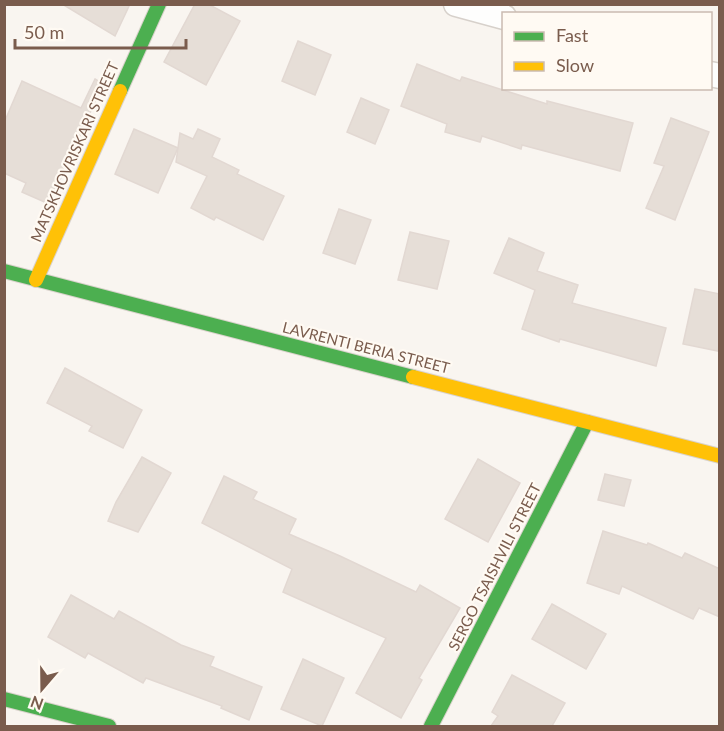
<svg xmlns="http://www.w3.org/2000/svg" width="724" height="731" viewBox="0 0 724 731" font-family="Lato,sans-serif">
<rect width="100%" height="100%" fill="#f9f5f0"/>
<g fill="#e6ded7" stroke="#e2d8d2" stroke-width="1.5">
<polygon points="62,4 130,4 115,36"/>
<polygon points="195,4 208,4 240,21 206,85 164,62"/>
<polygon points="298,41 331,55 315,95 282,81"/>
<polygon points="417,64 460,81 462,77 547,104 547,101 633,123 620,171 522,145 521,149 482,136 480,142 445,132 447,124 401,106"/>
<polygon points="95,79 103,84 49,204 22,192 26,183 4,173 4,123 22,81 81,108"/>
<polygon points="361,98 389,110 375,144 347,132"/>
<polygon points="671,118 709,132 675,220 646,208 664,166 654,163"/>
<polygon points="134,129 178,148 158,193 115,174"/>
<polygon points="198,129 220,139 212,157 239,170 237,174 284,196 263,240 216,217 214,220 191,208 207,176 176,162 180,133 193,139"/>
<polygon points="339,209 371,220 355,264 323,253"/>
<polygon points="410,232 449,241 437,289 398,280"/>
<polygon points="509,238 544,253 537,271 578,285 572,303 666,328 656,366 560,339 559,342 522,329 535,290 494,273"/>
<polygon points="695,289 720,294 720,342 718,351 683,344"/>
<polygon points="65,368 142,410 123,448 89,431 92,426 47,403"/>
<polygon points="142,457 171,473 138,532 108,521 116,502"/>
<polygon points="478,459 520,483 488,542 445,519"/>
<polygon points="605,474 631,480 624,506 598,500"/>
<polygon points="224,476 257,492 253,499 296,519 289,534 340,556 416,592 420,585 460,608 419,678 422,680 401,718 356,693 386,638 283,592 292,569 202,523"/>
<polygon points="603,531 647,545 648,543 682,558 685,553 720,569 720,617 699,608 693,619 622,586 619,594 587,583"/>
<polygon points="71,595 114,619 119,611 181,645 214,657 210,666 262,687 249,720 221,708 222,706 146,678 143,683 88,653 85,658 48,637"/>
<polygon points="552,604 606,634 586,669 532,639"/>
<polygon points="303,659 344,678 322,726 281,709"/>
<polygon points="512,675 565,703 552,726 491,726 498,716 492,712"/>
</g>
<g fill="none" stroke-linecap="round" stroke-linejoin="round">
<defs>
<g id="street">
<polyline points="456,4 504,17"/>
<polyline points="710,74 720,76"/>
</g>
<g id="fast">
<polyline points="120,91 159,4"/>
<polyline points="4,271 413,377"/>
<polyline points="4,699 109,726"/>
<polyline points="431,726 587,422"/>
</g>
<g id="slow">
<polyline points="36,280 120,91"/>
<polyline points="413,377 720,456"/>
</g>
</defs>
<use href="#street" stroke="#d7d1cb" stroke-width="27"/>
<use href="#fast" stroke="#d9d2cb" stroke-width="16"/>
<use href="#slow" stroke="#d9d2cb" stroke-width="16"/>
<use href="#street" stroke="#fefefd" stroke-width="24"/>
<use href="#fast" stroke="#4caf50" stroke-width="14"/>
<use href="#slow" stroke="#ffc107" stroke-width="14"/>
</g>
<g text-anchor="middle" stroke-width="4.5" stroke-linejoin="round" paint-order="stroke">
<g font-size="15" fill="#7a5c4d" stroke="#fffaf3">
<text transform="translate(75 152) rotate(-66)" y="5">MATSKHOVRISKARI STREET</text>
<text transform="translate(366 348) rotate(14)" y="5">LAVRENTI BERIA STREET</text>
<text transform="translate(495 567) rotate(-63)" y="5">SERGO TSAISHVILI STREET</text>
</g>
</g>
<rect width="724" height="731" fill="none" stroke="#7a5c4d" stroke-width="12"/>
<rect x="502" y="12" width="210" height="78" fill="#fffaf3" stroke="#cabbb1" stroke-width="1.5"/>
<rect x="514" y="32" width="30" height="9" fill="#4caf50" stroke="#cabbb1" stroke-width="1.5"/>
<text x="556" y="42" font-size="18" fill="#7a5c4d">Fast</text>
<rect x="514" y="62" width="30" height="9" fill="#ffc107" stroke="#cabbb1" stroke-width="1.5"/>
<text x="556" y="72" font-size="18" fill="#7a5c4d">Slow</text>
<g transform="translate(42 689) rotate(200)" stroke="#fffaf3" stroke-width="4.5" paint-order="stroke">
<path d="M0-4.5L10 22L0 15L-10 22Z" fill="#7a5c4d"/>
<text y="-9" font-size="16" font-weight="bold" text-anchor="middle" fill="#7a5c4d">N</text>
</g>
<path d="M15 39v9h171v-9" fill="none" stroke="#7a5c4d" stroke-width="3"/>
<text x="24" y="39" font-size="18" fill="#7a5c4d" stroke="#fffaf3" stroke-width="4.5" paint-order="stroke">50 m</text>
</svg>
